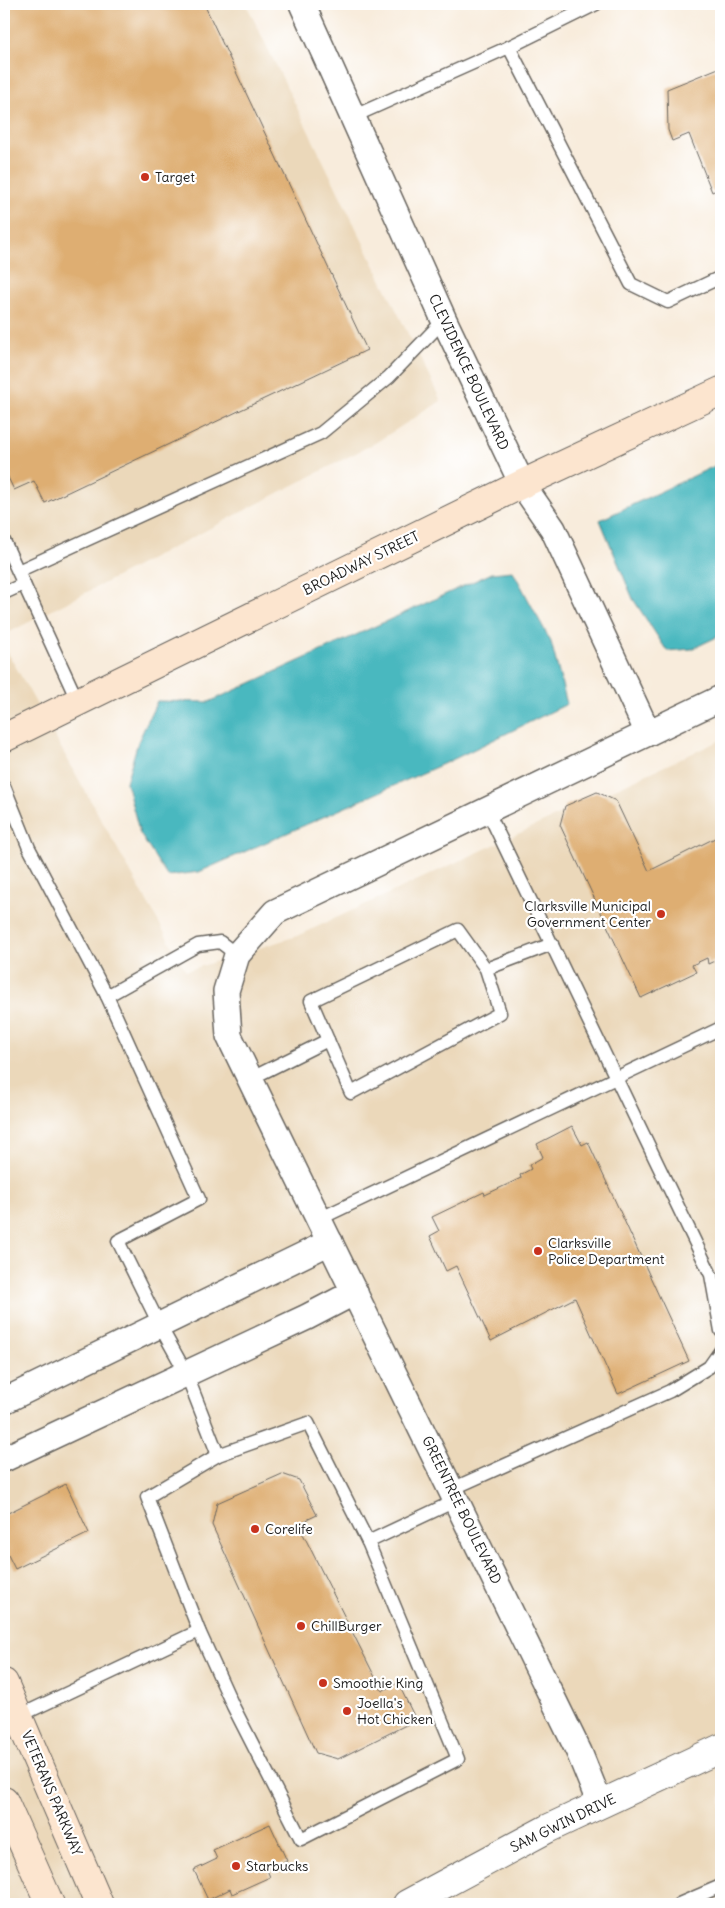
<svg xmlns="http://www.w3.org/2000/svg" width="725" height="1908" viewBox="0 0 725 1908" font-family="Delius,sans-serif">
<rect width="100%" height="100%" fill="#fff"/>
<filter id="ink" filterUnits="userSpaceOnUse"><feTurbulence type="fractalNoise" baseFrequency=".02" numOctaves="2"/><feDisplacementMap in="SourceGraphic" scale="10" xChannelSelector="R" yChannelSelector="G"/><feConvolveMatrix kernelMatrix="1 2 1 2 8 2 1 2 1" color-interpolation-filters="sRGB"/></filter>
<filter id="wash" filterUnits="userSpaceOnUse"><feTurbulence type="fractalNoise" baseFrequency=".0096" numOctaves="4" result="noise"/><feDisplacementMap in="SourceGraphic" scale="20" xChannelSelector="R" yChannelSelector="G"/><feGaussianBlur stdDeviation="1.12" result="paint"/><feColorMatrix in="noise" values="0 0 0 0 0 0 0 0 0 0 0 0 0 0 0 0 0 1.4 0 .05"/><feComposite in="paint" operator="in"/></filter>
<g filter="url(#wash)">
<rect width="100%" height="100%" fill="#f8ecdc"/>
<g fill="#ebd8ba">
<polygon points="4,4 246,4 441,401 375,443 4,635"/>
<polygon points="4,646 186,971 297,936 721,740 721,1904 4,1904"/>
</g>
<g fill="#49b8bf" stroke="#326a6e">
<polygon points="721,463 721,635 692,649 667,651 633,599 600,520"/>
<polygon points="513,571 551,642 567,704 452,760 199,872 167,876 140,834 126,782 138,742 157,701 209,702 492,573"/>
</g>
<g id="blocks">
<g fill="#deae72">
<polygon points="4,4 204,4 367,350 45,503 34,481 14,490 4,469"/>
<polygon points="721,67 721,188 712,192 689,134 672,141 668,130 667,89"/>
<polygon points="597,792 616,801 649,871 721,835 721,958 708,964 707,958 692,965 696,972 641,998 560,825 565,806"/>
<polygon points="572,1126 582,1145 588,1142 689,1361 618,1394 575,1298 491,1341 456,1266 446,1271 430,1236 439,1231 432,1217 484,1192 485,1195 521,1178 520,1175 531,1169 529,1165 543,1157 537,1144"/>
<polygon points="282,1474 299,1480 317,1515 298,1524 382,1691 398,1683 416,1720 338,1759 316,1753 212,1525 217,1503"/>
<polygon points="66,1484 89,1533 15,1569 4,1547 4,1515"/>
<polygon points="270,1824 287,1861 267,1870 270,1877 232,1894 230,1889 208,1900 194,1870 217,1859 213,1850"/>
</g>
</g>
</g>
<g filter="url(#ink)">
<use href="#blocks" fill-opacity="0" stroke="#69655f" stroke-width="1"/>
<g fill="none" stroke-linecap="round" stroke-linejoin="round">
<defs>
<g id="service">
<polyline points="509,47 596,4"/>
<polyline points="352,117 509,47 631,284 668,302 721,277"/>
<polyline points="4,541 78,702"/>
<polyline points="18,571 321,433 389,377 444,320"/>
<polyline points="4,593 24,584"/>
<polyline points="4,786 29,848 107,996 199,1199 118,1241 160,1326 186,1373 218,1455"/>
<polyline points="487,810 711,1275 721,1331"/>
<polyline points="486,969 500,1013 351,1093 311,1001 458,930 486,969 552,944"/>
<polyline points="107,996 198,945 220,942 237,955"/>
<polyline points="250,1079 328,1040"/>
<polyline points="319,1219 721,1028"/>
<polygon points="308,1423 368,1542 458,1759 301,1839 233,1706 199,1631 147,1497 218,1455"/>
<polyline points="452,1489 670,1391 709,1367 721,1350"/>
<polyline points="368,1542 457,1500"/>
<polyline points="19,1716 199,1631"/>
<polyline points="679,1904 721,1886"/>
</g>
<g id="minor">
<polyline points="302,4 444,320 522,484 553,529 648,733"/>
<polyline points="4,1401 330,1242"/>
<polyline points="4,1459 307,1317 355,1292"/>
<polyline points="600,1804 579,1752 229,1036 226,991 237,955 275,912 721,698"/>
</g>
<polyline id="tertiary" points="407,1904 547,1829 721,1748"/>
<g id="secondary">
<polyline points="4,738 522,484 721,391"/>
<polyline points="4,1683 99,1904"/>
<polyline points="4,1801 50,1904"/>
</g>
</defs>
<use href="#service" stroke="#69655f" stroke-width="15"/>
<use href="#minor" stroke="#69655f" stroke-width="28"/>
<use href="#tertiary" stroke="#69655f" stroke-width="30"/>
<use href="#secondary" stroke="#69655f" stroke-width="30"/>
<use href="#service" stroke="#fff" stroke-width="12"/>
<use href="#minor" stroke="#fff" stroke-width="25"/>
<use href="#tertiary" stroke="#fff" stroke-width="28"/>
<use href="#secondary" stroke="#fce5cf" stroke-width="28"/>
</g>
</g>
<g fill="#c8321e" stroke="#fff" stroke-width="2">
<circle cx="145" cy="177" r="5"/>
<circle cx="661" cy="914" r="5"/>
<circle cx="538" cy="1251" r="5"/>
<circle cx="255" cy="1529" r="5"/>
<circle cx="301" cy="1626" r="5"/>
<circle cx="323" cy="1683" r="5"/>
<circle cx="347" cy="1711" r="5"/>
<circle cx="236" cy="1866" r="5"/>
</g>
<g text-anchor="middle" stroke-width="4.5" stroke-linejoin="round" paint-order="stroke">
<g font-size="14" fill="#1c1c1c" stroke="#fff" text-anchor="start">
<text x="155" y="182">Target</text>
<text x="651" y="911" text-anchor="end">Clarksville Municipal<tspan x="651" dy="16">Government Center</tspan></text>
<text x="548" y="1248">Clarksville<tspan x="548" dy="16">Police Department</tspan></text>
<text x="265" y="1534">Corelife</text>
<text x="311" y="1631">ChillBurger</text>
<text x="333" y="1688">Smoothie King</text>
<text x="357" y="1708">Joella's<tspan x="357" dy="16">Hot Chicken</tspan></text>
<text x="246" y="1871">Starbucks</text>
</g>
<g font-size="14" fill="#1c1c1c" stroke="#fff">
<text transform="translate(469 372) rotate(65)" y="5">CLEVIDENCE BOULEVARD</text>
<text transform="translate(361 563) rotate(-26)" y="5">BROADWAY STREET</text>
<text transform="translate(462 1510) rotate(64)" y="5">GREENTREE BOULEVARD</text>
<text transform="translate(52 1793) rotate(67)" y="5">VETERANS PARKWAY</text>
<text transform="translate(563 1823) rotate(-26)" y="5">SAM GWIN DRIVE</text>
</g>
</g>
<rect width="725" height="1908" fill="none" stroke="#fff" stroke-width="20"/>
</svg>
